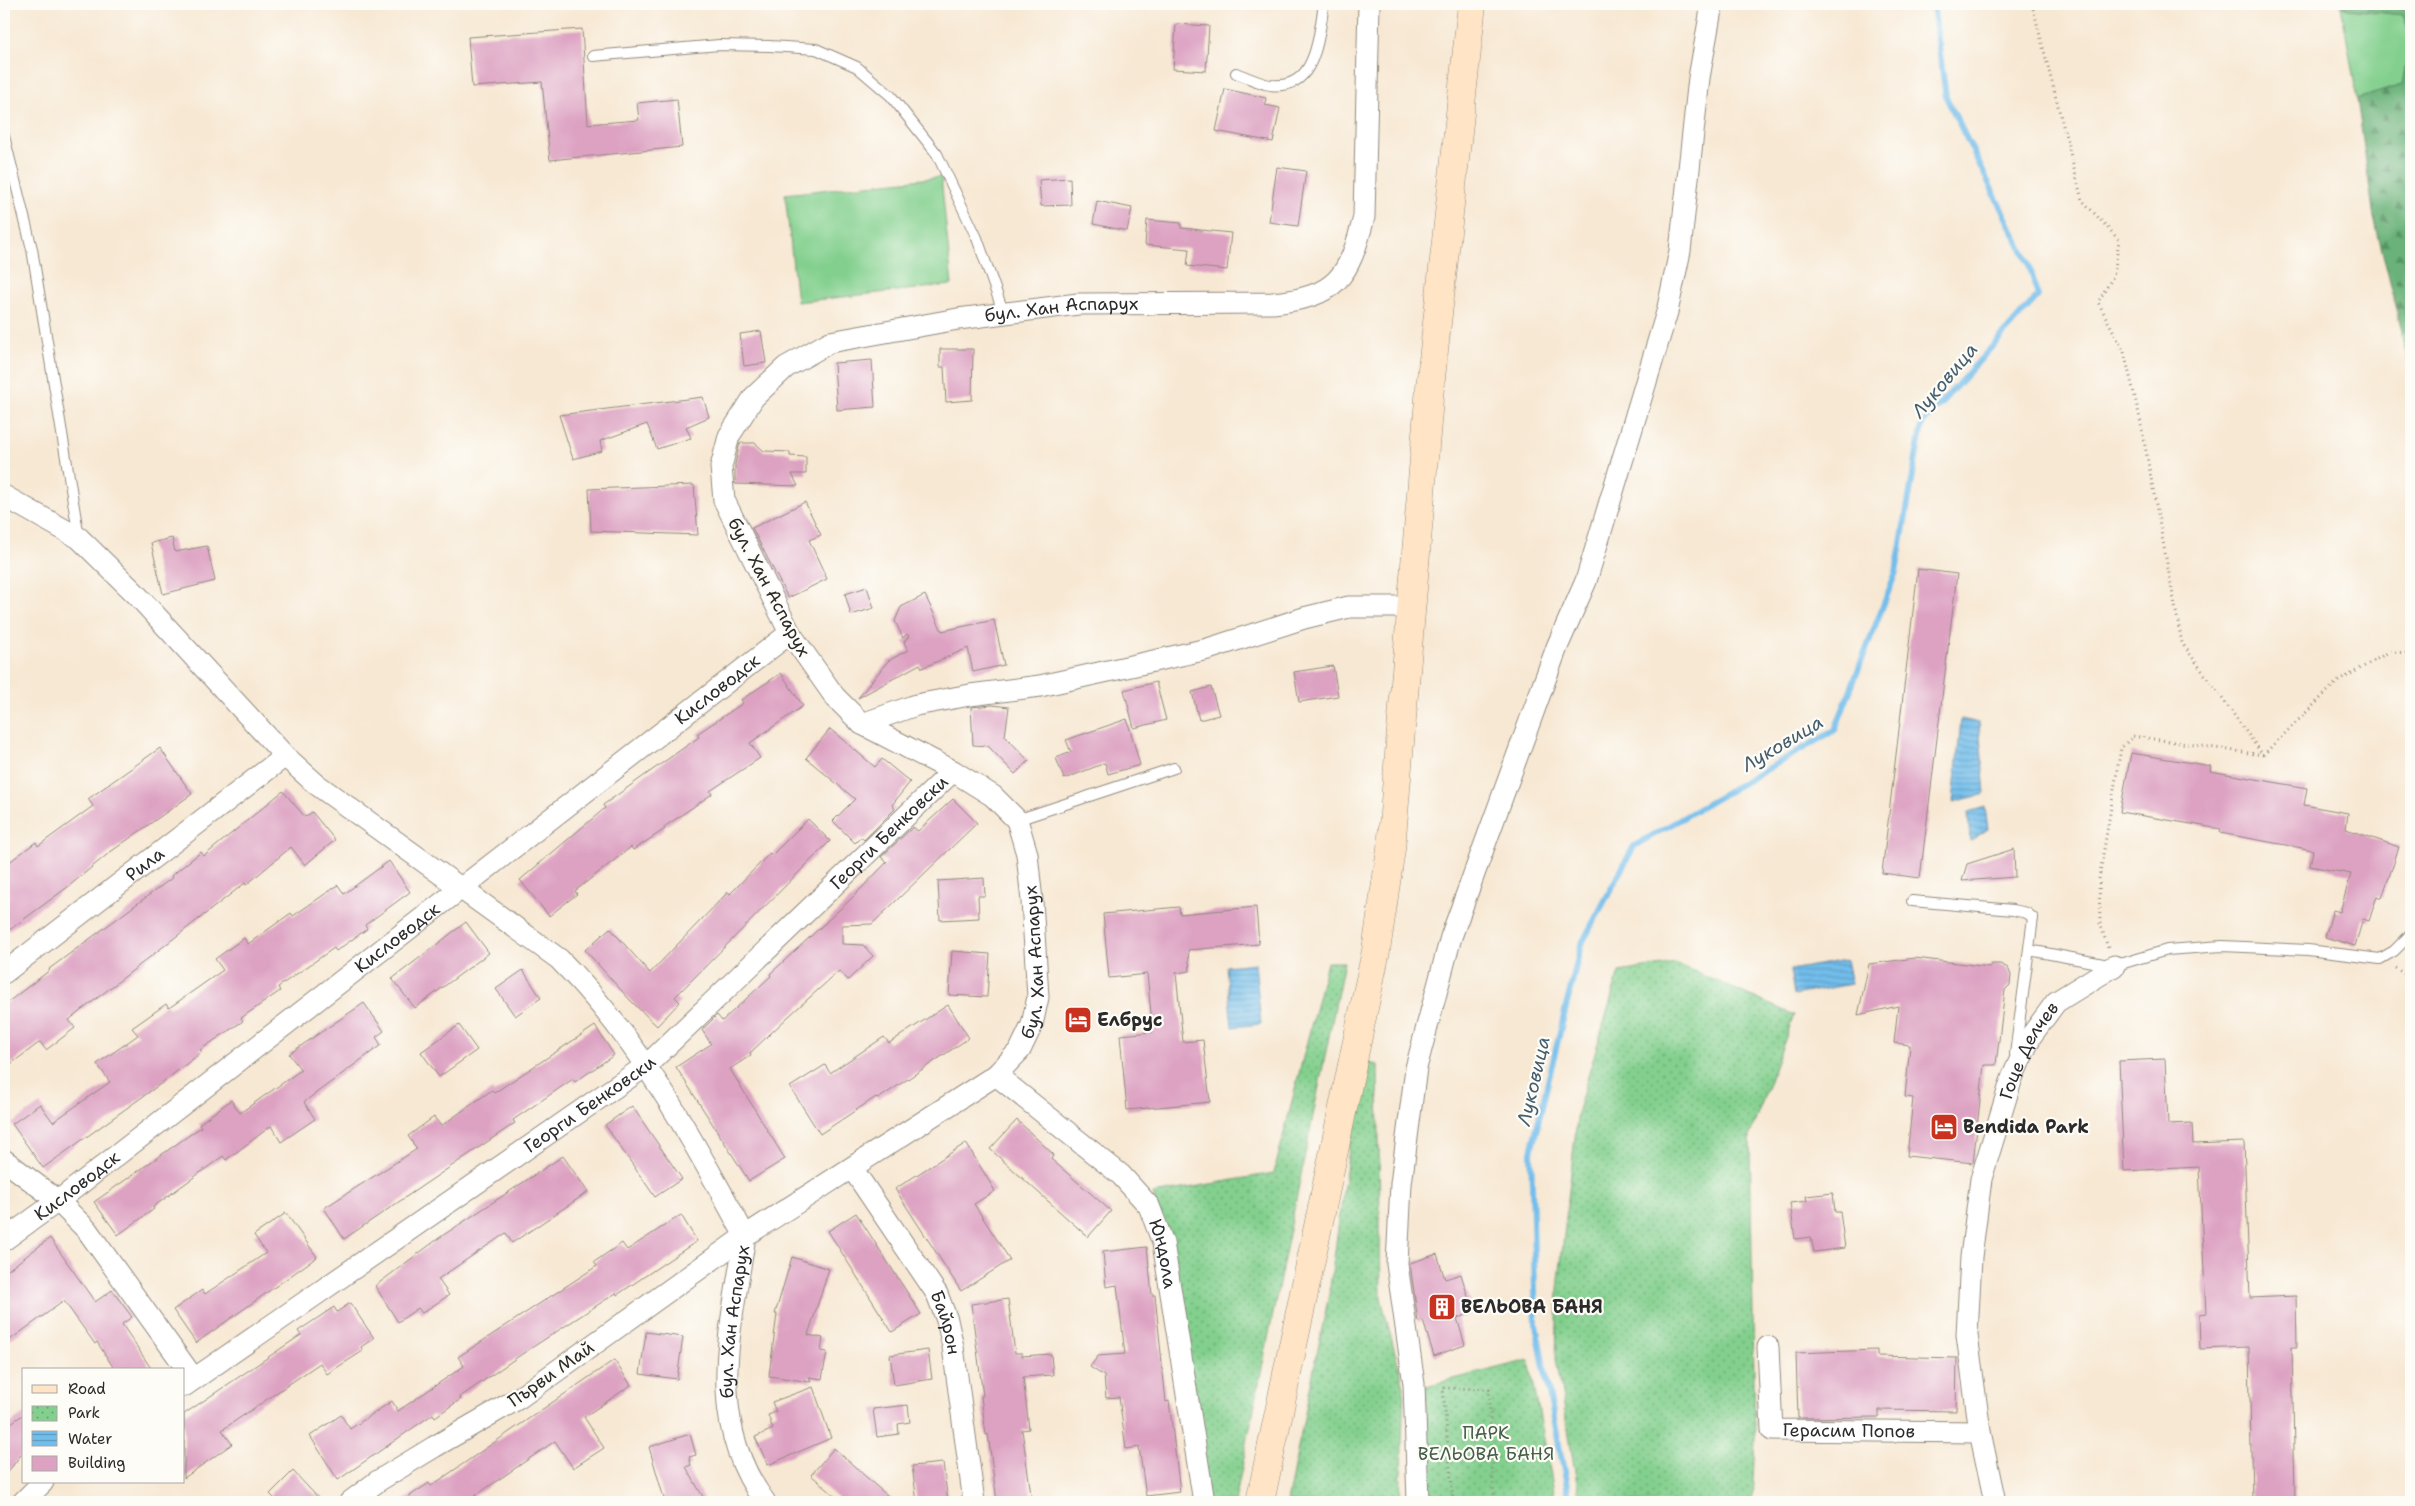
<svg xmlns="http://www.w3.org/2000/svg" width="2415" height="1506" viewBox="0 0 2415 1506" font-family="'Shantell Sans',sans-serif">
<defs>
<pattern id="forest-firs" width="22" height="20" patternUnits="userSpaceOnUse" patternTransform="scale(1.25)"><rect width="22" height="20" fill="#6ab279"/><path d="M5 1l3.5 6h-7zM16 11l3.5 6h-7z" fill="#579163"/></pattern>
<pattern id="park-dots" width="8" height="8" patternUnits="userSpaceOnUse" patternTransform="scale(1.25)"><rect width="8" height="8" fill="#83d08e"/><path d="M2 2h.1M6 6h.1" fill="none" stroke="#6ba974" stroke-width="1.8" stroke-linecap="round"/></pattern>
<pattern id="water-rules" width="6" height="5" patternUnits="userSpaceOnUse" patternTransform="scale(1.25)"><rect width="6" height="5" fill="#72bdeb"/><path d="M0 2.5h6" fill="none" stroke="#5e9abf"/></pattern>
</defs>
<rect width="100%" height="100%" fill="#fdfcf7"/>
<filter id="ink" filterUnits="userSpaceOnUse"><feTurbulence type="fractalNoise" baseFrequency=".02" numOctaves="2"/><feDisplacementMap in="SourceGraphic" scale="10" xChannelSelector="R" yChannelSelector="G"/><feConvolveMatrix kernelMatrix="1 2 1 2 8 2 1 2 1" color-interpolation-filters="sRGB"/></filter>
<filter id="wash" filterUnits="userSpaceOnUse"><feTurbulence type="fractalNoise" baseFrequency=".0096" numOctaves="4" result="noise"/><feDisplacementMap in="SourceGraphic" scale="20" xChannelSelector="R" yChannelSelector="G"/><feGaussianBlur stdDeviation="1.12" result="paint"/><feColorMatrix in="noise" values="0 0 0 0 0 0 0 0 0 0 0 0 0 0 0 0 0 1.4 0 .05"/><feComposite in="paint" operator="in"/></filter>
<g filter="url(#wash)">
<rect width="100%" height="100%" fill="#f7e8d3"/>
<g fill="#83d08e" stroke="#577e5c">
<polygon points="2341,5 2349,9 2403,15 2411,37 2402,85 2357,99"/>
<polygon points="941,177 952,285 797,302 785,194"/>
<polygon points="2406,330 2411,333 2411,374 2402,336 2402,331"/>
</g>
<g fill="url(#forest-firs)" stroke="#4a6e52">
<polygon points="2341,4 2411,4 2411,32 2403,15 2349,9"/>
<polygon points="2411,37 2411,333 2402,331 2374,218 2357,99 2402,85"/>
</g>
<g fill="url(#park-dots)" stroke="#577e5c">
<polygon points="1327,962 1344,962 1235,1502 1207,1502 1165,1233 1153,1194 1274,1173"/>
<polygon points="1675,963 1794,1015 1750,1135 1755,1438 1752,1502 1580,1502 1556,1358 1558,1289 1578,1110 1619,972"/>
<polygon points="1361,1062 1378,1065 1381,1298 1404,1387 1400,1502 1287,1502 1329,1294"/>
<polygon points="1529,1360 1556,1502 1428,1502 1426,1386"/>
</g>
<g fill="url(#water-rules)" stroke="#4e748b">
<polygon points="1961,719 1979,723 1985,794 1953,802"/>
<polygon points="1985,807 1988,829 1970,841 1968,812"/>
<polygon points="1846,960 1851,984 1794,995 1790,970"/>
<polygon points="1255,963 1261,1024 1232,1027 1226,966"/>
</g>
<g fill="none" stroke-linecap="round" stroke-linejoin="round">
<polyline stroke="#72bdeb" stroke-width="6" points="1570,1502 1536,1325 1531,1152 1581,945 1634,846 1835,730 1896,572 1922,424 2038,296 2029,264 1946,97 1933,4"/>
</g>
<g id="blocks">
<g fill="#dda2c2">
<polygon points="1176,24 1209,26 1206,71 1173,69"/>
<polygon points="582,29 588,124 639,120 637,103 677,99 682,147 550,160 542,82 472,87 468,37"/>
<polygon points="1225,89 1266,98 1265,105 1280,108 1273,142 1216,131"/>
<polygon points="1277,167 1306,171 1298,226 1269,222"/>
<polygon points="1070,178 1071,205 1041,206 1039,180"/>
<polygon points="1097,201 1132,208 1127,231 1093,224"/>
<polygon points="1147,220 1181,223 1181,228 1231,233 1227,270 1187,266 1189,249 1145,245"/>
<polygon points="761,331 766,363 744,366 740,334"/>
<polygon points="940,349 973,349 972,400 946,402 944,367 940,367"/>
<polygon points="872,360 875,407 837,410 834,363"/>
<polygon points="703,397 709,417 686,427 691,438 657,449 647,424 600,441 602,451 573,459 559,415"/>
<polygon points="740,443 755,443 764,451 790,452 790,456 806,457 806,474 792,474 798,486 735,484 735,464"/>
<polygon points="694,485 698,535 591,531 589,489"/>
<polygon points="805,502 821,535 809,540 827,579 788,598 752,528"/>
<polygon points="172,538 175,552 207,546 215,581 163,594 151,543"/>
<polygon points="1918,569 1957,574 1920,878 1882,873"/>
<polygon points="867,587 874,608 851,615 845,594"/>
<polygon points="925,595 942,631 994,620 1004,665 973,672 968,648 922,668 920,664 858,698 888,661 908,650 904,642 909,636 907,634 903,638 895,621 901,607"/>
<polygon points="1333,666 1338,696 1299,702 1294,672"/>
<polygon points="781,673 803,706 750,743 760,758 710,791 712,794 664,827 665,829 633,850 631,847 575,891 577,894 549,916 520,880 605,808 603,805 699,737 697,734 743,703 741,700"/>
<polygon points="1156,682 1166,720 1134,728 1124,690"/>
<polygon points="1211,687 1219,715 1199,720 1192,692"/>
<polygon points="992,705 1009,707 1005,736 1029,761 1015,774 988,746 973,745 971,707"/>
<polygon points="1127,719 1140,765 1108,774 1105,763 1064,779 1056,758 1071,752 1066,740"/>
<polygon points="830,729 875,767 882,759 910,782 892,805 895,809 864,840 861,837 855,843 833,821 855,799 806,758"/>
<polygon points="160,748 192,794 109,853 69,886 4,934 4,866 36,842 38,846 93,806 88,799"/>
<polygon points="2131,753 2211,766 2210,771 2307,788 2304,805 2348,813 2346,829 2399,847 2382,898 2377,896 2369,921 2363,919 2355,946 2325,937 2333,910 2340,912 2351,874 2310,866 2313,850 2220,833 2221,829 2120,812"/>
<polygon points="283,791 305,817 312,812 335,840 305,865 291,847 246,885 245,883 69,1020 75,1028 46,1050 40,1042 4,1069 4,1005 50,970 49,969 172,878 171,876 201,852 204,856"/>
<polygon points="953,799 977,823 872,924 842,925 842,944 863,945 873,956 848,980 839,971 789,1016 750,1053 751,1055 730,1069 785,1159 749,1181 676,1067 711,1044 702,1030 717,1015 722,1021 771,976 770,974 851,899 887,862 881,857 913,827 918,831"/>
<polygon points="808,819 830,841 675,997 680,1002 657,1026 630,1000 585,950 610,928 650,973 728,892 730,894 770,853 772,855"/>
<polygon points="2014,849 2015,877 1962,881 1967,864"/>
<polygon points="389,861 410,892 365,925 367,929 336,951 334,948 278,987 280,991 241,1018 243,1021 200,1050 202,1052 159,1085 43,1168 12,1124 40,1104 53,1122 110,1082 97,1064 138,1035 132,1028 166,1004 169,1008 223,970 215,959 244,938 248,944 291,913 293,916 338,885 344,894"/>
<polygon points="984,878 985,896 978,896 979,918 940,920 938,881"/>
<polygon points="1179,907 1180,914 1256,907 1259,944 1188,950 1190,971 1176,973 1183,1042 1203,1040 1210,1102 1127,1110 1120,1035 1153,1032 1147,974 1109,978 1103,914"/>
<polygon points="466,922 489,953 415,1008 392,979"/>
<polygon points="952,951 990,954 987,997 949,995"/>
<polygon points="1915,958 1990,967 1992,964 2000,964 2008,968 2011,975 2010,985 2005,990 1996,1065 1984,1065 1973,1163 1907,1156 1913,1098 1905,1097 1910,1045 1894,1043 1898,1006 1858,1015 1869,964"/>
<polygon points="523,970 541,998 515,1016 496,989"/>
<polygon points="364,1003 384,1031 376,1037 381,1045 304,1102 315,1119 281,1142 271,1126 226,1160 223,1156 153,1207 154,1209 118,1235 94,1202 201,1127 199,1124 231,1100 240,1113 301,1070 289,1054"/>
<polygon points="948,1005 969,1038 878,1099 876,1097 820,1134 790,1087 825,1065 830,1073 884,1037 889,1043"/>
<polygon points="459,1025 477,1050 439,1077 421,1052"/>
<polygon points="595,1026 614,1055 575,1082 573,1079 513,1120 515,1123 344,1239 324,1208 417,1149 408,1136 434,1117 441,1126 492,1090 494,1093"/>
<polygon points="2165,1059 2168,1124 2192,1123 2193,1144 2244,1142 2250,1298 2296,1296 2297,1347 2292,1347 2295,1502 2252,1502 2249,1347 2200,1349 2199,1314 2206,1313 2199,1167 2124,1171 2119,1061"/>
<polygon points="632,1106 682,1179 655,1197 605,1125"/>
<polygon points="1017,1120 1054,1155 1051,1159 1111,1211 1088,1237 990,1149"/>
<polygon points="966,1143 995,1191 974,1204 1010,1260 961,1291 895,1189"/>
<polygon points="563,1156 588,1192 512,1243 506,1233 438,1279 449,1295 422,1313 418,1308 398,1322 375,1286 439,1238"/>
<polygon points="1833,1193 1835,1212 1840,1212 1845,1248 1814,1252 1811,1237 1795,1239 1790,1203 1807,1201 1806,1196"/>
<polygon points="286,1213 317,1257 196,1343 173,1310 202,1290 205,1294 266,1253 254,1235"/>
<polygon points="856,1213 921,1314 892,1332 828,1231"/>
<polygon points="681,1215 697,1241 617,1295 616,1293 522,1354 460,1397 461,1399 435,1417 433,1414 338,1480 310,1436 341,1415 350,1429 392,1401 398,1411 464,1366 458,1357 597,1266 594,1262 622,1243 627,1250"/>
<polygon points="50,1238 95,1302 112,1290 132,1317 122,1324 152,1370 115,1370 97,1342 95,1344 64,1301 4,1344 4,1273"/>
<polygon points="1147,1247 1152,1295 1155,1295 1166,1402 1169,1401 1180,1492 1146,1496 1139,1447 1126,1449 1119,1397 1106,1398 1104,1376 1090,1367 1098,1356 1125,1354 1117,1285 1106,1287 1103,1252"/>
<polygon points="1437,1254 1445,1279 1461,1274 1473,1313 1457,1318 1465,1345 1434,1356 1423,1321 1418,1322 1410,1263"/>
<polygon points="792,1257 829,1269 808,1335 823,1338 821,1351 827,1352 822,1379 809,1377 811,1382 769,1376 777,1314 775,1314"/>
<polygon points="1008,1299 1015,1353 1022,1353 1022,1356 1051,1354 1053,1375 1023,1377 1029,1429 1022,1430 1032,1502 997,1502 988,1434 986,1435 981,1396 983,1396 971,1304"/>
<polygon points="350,1303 374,1338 361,1347 363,1351 327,1374 320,1363 222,1430 232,1444 184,1478 184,1414 301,1335 298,1331 334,1307 337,1312"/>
<polygon points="646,1332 683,1337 677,1379 640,1374"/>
<polygon points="928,1350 932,1379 894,1385 890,1355"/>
<polygon points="1877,1350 1877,1356 1957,1358 1956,1411 1879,1410 1879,1417 1798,1418 1796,1353"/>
<polygon points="614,1360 631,1385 584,1417 604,1448 573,1468 555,1441 466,1502 401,1502 429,1483 431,1486"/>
<polygon points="813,1387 831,1438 768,1465 755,1437 773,1429 768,1415 776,1412 772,1402"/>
<polygon points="908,1405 910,1422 898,1424 899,1434 877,1437 873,1409"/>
<polygon points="24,1414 24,1451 4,1477 4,1428"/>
<polygon points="690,1434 696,1455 689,1457 691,1465 686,1467 706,1502 665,1502 649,1447"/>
<polygon points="834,1448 875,1485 895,1502 842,1502 811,1475"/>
<polygon points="943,1463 948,1502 917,1502 912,1466"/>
<polygon points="293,1471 322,1502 278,1502 270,1494"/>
</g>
</g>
</g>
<g filter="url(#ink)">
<use href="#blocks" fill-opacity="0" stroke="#918a7f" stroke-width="1"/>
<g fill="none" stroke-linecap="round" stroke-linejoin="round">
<defs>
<g id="lane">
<polyline points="593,56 719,45 770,46 816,49 857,67 891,96 937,154 977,238 1004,314"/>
<path d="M1236 73C1246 77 1255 81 1265 84 1316 95 1318 39 1324 4"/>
<polyline points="4,136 32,249 79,538"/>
<polyline points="1017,820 1174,768"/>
<polyline points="1912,901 2013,910 2027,913 2033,918 2015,1054"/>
<polyline points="2029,950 2114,966 2167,950 2222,946 2308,950 2380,959 2394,951 2411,934"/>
</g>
<g id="street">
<path d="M4 496 79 538 136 594 285 756 316 784 559 959C639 1039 692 1138 745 1236L519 1398 434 1447 378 1481 350 1502"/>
<polyline points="862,724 916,705 970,695 1040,686 1208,649 1304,618 1349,607 1411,607"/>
<path id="s1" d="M4 973 285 756"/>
<path id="s2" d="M996 1075 1121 1175 1149 1206 1163 1243 1204 1502"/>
<polyline points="4,1160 58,1201 87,1230 194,1379"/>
<path id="s3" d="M852 1168 937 1294 947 1320 953 1347 974 1502"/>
<path id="s4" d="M4 1240 58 1201 790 633"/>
<path id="s5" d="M1768 1347 1772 1430 1980 1432"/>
<path id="s6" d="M184 1386 647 1065 953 771"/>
<polyline points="23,1502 43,1482"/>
<path id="s7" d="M765 1502C704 1420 731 1330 745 1236L996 1075 1020 1050 1032 1025 1038 997 1032 901 1027 854 1017 820 993 796 953 771 862 724 835 697 790 633 724 500 721 467 729 436 754 397 786 367 830 342 958 319 1078 304 1273 303C1337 297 1349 277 1364 217L1369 4"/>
<polyline points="1418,1502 1414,1384 1397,1264 1401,1184 1416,1068 1451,937 1557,647 1586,581 1667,312 1680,251 1699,78 1712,4"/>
<path id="s8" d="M1995 1502 1980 1432 1967 1335 1971 1257 1981 1179 2012 1078 2031 1036 2056 1002 2114 966"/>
</g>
<polyline id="secondary" points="1260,1502 1376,951 1391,849 1430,387 1472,4"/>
</defs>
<use href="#lane" stroke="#918a7f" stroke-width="12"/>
<use href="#street" stroke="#918a7f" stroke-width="23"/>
<use href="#secondary" stroke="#918a7f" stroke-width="29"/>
<g stroke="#918a7f" stroke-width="3" stroke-dasharray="1 4" stroke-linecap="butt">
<polyline points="2032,4 2082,200 2119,240 2114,275 2098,302 2124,352 2139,414 2182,643 2263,755 2133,736 2121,748 2099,879 2100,923 2108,948"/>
<polyline points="2263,755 2337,682 2389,652 2411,653"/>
<polyline points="2395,968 2411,978"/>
<polyline points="1453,1502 1443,1388 1489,1389 1494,1502"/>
</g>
<use href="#lane" stroke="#fff" stroke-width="10"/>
<use href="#street" stroke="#fff" stroke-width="21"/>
<use href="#secondary" stroke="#ffe4c6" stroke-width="28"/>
</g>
</g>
<defs>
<symbol id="hotel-square" viewBox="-11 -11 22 22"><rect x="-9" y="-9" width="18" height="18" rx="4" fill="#c8321e" stroke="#fdfcf7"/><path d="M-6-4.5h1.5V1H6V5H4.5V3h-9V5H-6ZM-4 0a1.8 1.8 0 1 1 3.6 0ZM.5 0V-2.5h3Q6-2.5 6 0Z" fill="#fff"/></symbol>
<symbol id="building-square" viewBox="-11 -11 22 22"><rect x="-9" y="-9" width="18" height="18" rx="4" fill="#c8321e" stroke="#fdfcf7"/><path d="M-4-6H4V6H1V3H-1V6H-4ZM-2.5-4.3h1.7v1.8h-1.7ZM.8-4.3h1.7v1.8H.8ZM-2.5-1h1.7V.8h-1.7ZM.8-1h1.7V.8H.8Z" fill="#fff"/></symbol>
</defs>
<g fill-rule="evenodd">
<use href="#hotel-square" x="1062" y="1004" width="32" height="32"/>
<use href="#hotel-square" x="1928" y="1111" width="32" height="32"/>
<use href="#building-square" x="1426" y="1291" width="32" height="32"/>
</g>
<g text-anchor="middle" stroke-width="4.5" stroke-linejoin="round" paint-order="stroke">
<g font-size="18" fill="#2b2b2b" stroke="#fdfcf7">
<text dy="6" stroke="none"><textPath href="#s7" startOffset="1732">бул. Хан Аспарух</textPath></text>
<text transform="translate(769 587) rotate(62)" y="6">бул. Хан Аспарух</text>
<text dy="6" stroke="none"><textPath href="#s4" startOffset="901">Кисловодск</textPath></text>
<text dy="6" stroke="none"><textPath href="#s6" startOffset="899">Георги Бенковски</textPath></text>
<text dy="6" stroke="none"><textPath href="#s1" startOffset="178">Рила</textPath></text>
<text dy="6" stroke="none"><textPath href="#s4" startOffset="496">Кисловодск</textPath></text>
<text dy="6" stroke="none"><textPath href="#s7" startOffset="699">бул. Хан Аспарух</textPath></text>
<text dy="6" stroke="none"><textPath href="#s8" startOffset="464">Гоце Делчев</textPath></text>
<text dy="6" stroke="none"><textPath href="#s6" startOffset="494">Георги Бенковски</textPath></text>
<text dy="6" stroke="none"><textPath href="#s4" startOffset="91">Кисловодск</textPath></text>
<text dy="6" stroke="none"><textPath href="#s2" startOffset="252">Юндола</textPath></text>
<text dy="6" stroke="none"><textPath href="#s7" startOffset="189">бул. Хан Аспарух</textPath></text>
<text dy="6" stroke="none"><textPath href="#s3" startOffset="182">Байрон</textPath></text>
<text transform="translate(551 1374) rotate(-35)" y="6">Първи Май</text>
<text dy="6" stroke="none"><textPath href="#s5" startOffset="160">Герасим Попов</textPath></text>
</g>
<g font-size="18" font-weight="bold" fill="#2b2b2b" stroke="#fdfcf7" text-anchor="start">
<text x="1097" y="1026">Елбрус</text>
<text x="1963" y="1133">Bendida Park</text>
<text x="1461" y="1313">ВЕЛЬОВА БАНЯ</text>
</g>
<g font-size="18" fill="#455d49" stroke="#fdfcf7">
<text x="1486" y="1439">ПАРК<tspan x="1486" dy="21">ВЕЛЬОВА БАНЯ</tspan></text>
</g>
<g font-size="19" font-style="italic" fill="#445e6e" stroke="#fdfcf7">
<text transform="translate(1944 380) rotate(-50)" y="7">Луковица</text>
<text transform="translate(1782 743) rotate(-31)" y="7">Луковица</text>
<text transform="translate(1533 1081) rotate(-77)" y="7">Луковица</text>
</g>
</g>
<rect width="2415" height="1506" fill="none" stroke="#fdfcf7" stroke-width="20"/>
<rect x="22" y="1368" width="162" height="115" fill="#fdfcf7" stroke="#a9a8a5"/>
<rect x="32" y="1385" width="25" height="8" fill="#ffe4c6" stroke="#a9a8a5"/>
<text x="68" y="1394" font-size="15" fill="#2b2b2b">Road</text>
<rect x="32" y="1406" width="25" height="15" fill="url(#park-dots)" stroke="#a9a8a5"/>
<text x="68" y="1418" font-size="15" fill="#2b2b2b">Park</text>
<rect x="32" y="1431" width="25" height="15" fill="url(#water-rules)" stroke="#a9a8a5"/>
<text x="68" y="1444" font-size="15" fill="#2b2b2b">Water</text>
<rect x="32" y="1456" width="25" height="15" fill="#dda2c2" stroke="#a9a8a5"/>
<text x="68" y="1468" font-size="15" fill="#2b2b2b">Building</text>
</svg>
